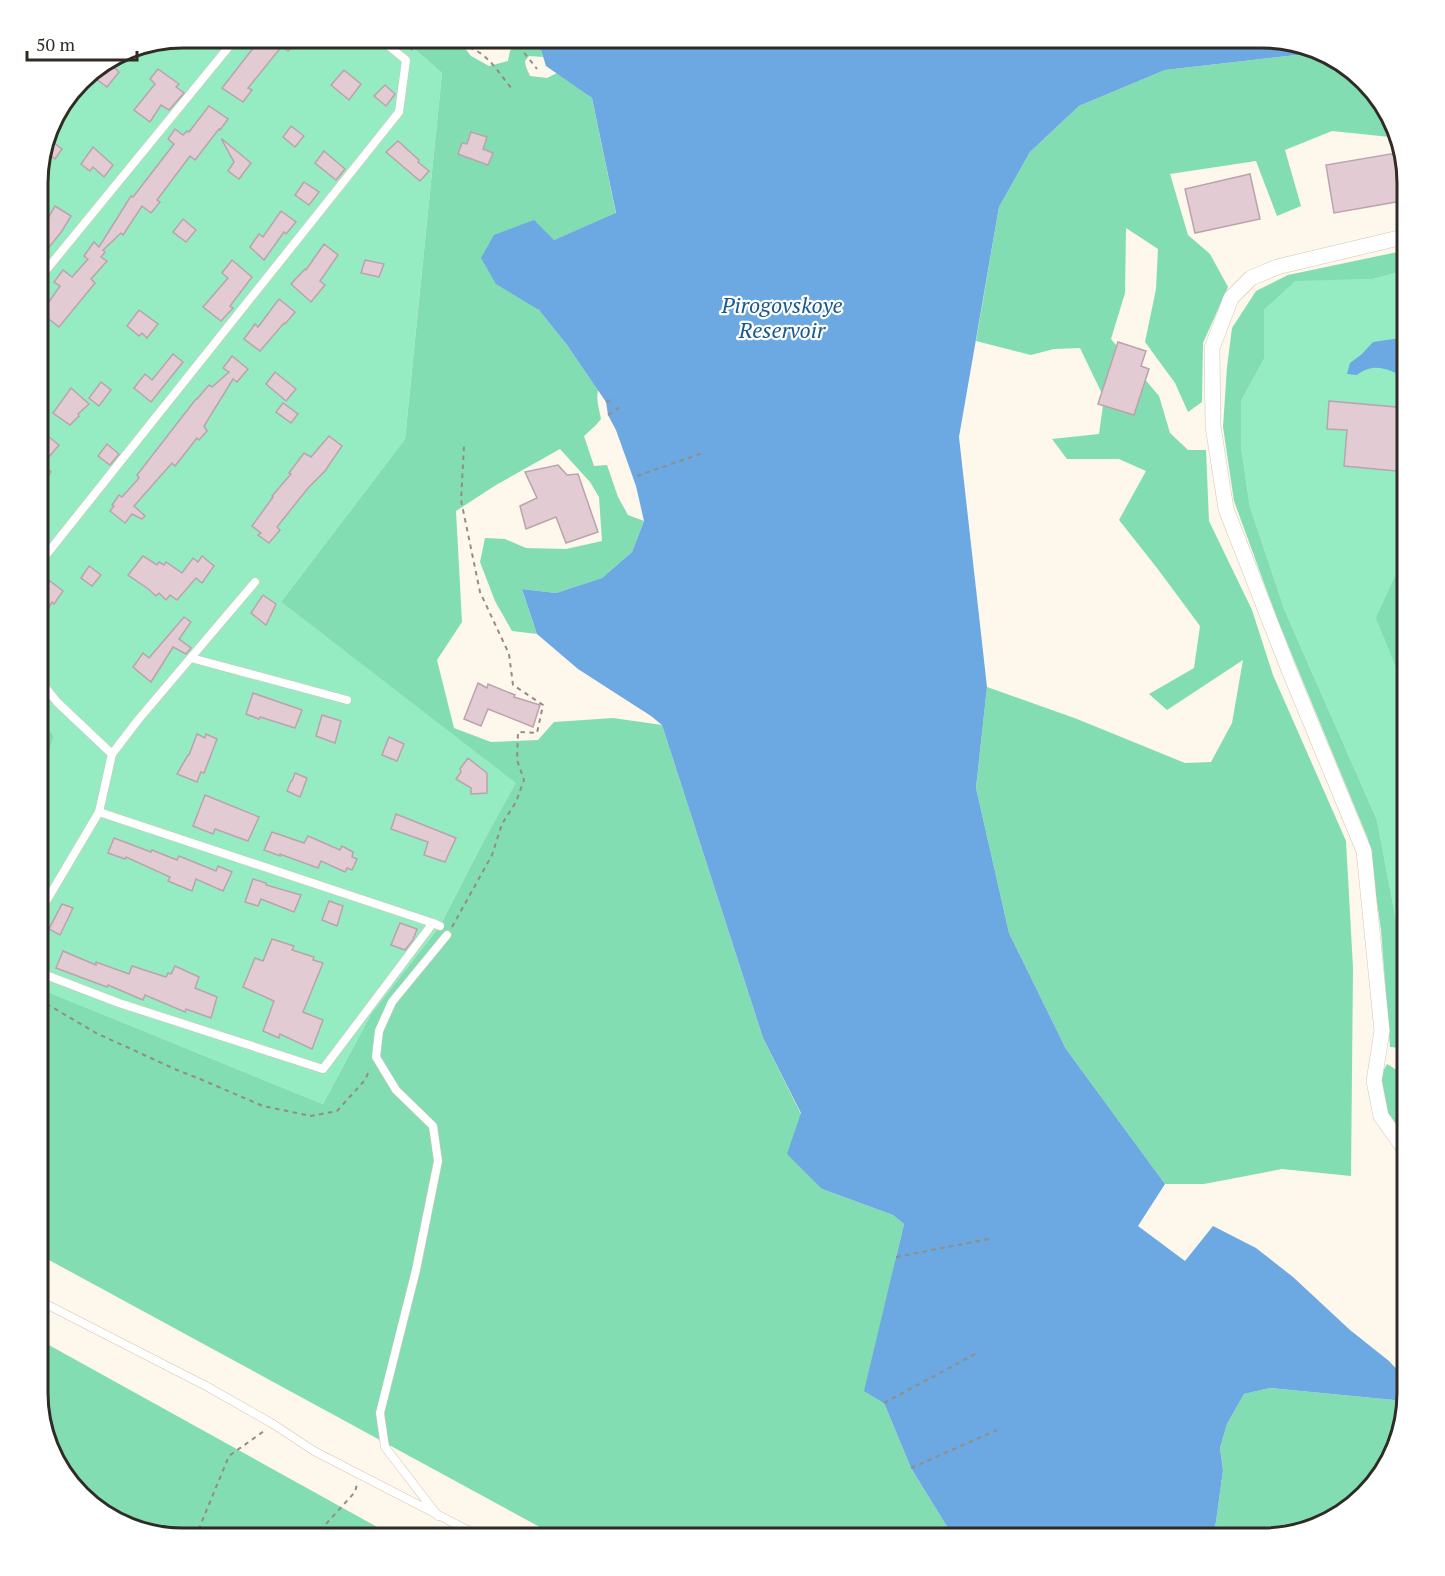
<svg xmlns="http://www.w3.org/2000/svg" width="1445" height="1576" viewBox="0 0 1445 1576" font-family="'PT Serif',serif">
<rect width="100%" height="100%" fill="#fef7eb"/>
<g fill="#95ecc3">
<polygon points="183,38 402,38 442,73 405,439 281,602 517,783 480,848 440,926 371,1014 323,1104 38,988 38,787 54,736 38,716 38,173 53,118 87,74 128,48"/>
<polygon points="1407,270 1407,1126 1399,1119 1399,936 1377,820 1285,611 1250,507 1241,447 1241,401 1264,359 1264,310 1295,280 1373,279"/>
</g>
<g fill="#82ddb3">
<path d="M402 38H457L471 56 489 66 508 61 510 51 514 45 528 43 541 50 543 57 529 56 525 61 526 67 530 76 547 78 557 73 592 98 616 214 554 240 508 285 539 310 567 345 598 390C596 401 599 408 601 419L596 425 584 436 594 466 607 465 618 497 628 515 644 521 632 552 602 578 556 593 522 589 537 634 512 631 495 601 480 562 485 538 505 539 526 548 566 549 602 541 599 497 590 482 560 449 496 485 456 511 462 622 437 660 454 728 491 742 538 740 554 722 613 718 662 725 763 1038 801 1114 822 1189 893 1215 904 1224 896 1257 884 1403 911 1468 954 1538H560L38 1254V988L323 1104 371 1014 440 926 480 848 516 783 281 602 405 439 442 73Z"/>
<polygon points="1323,52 1327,53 1377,94 1400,138 1332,131 1285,150 1301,206 1277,216 1256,161 1170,174 1188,235 1210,254 1228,287 1203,343 1202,402 1188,412 1175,383 1145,342 1156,289 1158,249 1126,228 1125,293 1111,339 1159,396 1170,433 1188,450 1206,450 1209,521 1252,610 1273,675 1346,841 1353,968 1351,1176 1282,1169 1204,1184 1165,1184 1066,1049 1009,933 976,788 987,687 1077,719 1185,763 1211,762 1232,723 1243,660 1167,710 1149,694 1194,668 1200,626 1157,568 1119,520 1146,471 1119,459 1067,459 1052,439 1099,434 1104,398 1080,348 1054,349 1031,355 976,341 999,207 1030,152 1079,106 1165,70"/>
<polygon points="1407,250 1407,270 1373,279 1295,281 1264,310 1264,359 1241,401 1241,447 1250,507 1285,611 1377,820 1399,936 1400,1048 1390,1047 1381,930 1368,839 1278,621 1234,501 1223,427 1227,367 1232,328 1256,291 1288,275"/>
<polygon points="1407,571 1407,693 1404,687 1376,618 1396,574"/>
<polygon points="38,716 54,736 38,787"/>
<polygon points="1387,1064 1400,1072 1399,1119 1407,1126 1407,1144 1389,1122 1381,1075"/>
<polygon points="38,1339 397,1538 183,1538 118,1523 68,1482 45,1440 38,1393"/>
<polygon points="1270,1388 1394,1400 1405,1405 1392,1458 1351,1508 1309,1531 1262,1538 1211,1538 1216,1522 1223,1470 1220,1448 1227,1424 1244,1394"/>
</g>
<g fill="#6ca8e2">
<polygon points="525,38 1271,38 1323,52 1165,70 1079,106 1030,152 999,207 959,437 987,687 976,788 1009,933 1066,1049 1165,1184 1138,1226 1185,1261 1213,1226 1256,1248 1293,1277 1350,1330 1389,1361 1404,1377 1407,1378 1407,1393 1405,1405 1394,1400 1270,1388 1244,1394 1227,1424 1220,1448 1223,1470 1216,1522 1211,1538 954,1538 911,1468 884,1403 864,1391 904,1224 893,1215 822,1189 787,1154 801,1113 763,1038 662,725 651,716 578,669 537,634 522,589 556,593 602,578 632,552 644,521 636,486 616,430 608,415 606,402 567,345 539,310 496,284 481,258 494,235 534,220 554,240 616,213 592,98 546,66 541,50 528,43"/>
<path d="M1407 337V379C1391 370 1374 361 1357 375L1347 374 1350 363 1362 354 1373 342Z"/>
</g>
<g fill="#e3cbd4" stroke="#baa3ac" stroke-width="1.5">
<polygon points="261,38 300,38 288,51 282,46 248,88 252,90 243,102 222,88"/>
<polygon points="107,61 119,72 107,87 92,76"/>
<polygon points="158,69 179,84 176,87 184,93 169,110 161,105 150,122 134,110 155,84 150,79"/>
<polygon points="344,70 361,84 349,100 331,85"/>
<polygon points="385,85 395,94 386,106 374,96"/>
<polygon points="209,106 228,119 220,130 219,129 195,160 190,156 157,200 160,202 151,213 142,206 123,235 121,233 103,250 105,252 101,257 107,261 91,279 95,283 59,327 41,313 60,286 54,282 63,270 72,277 88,259 84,256 94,242 99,247 131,196 133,197 174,144 168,139 175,129 183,135 187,131 189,132"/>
<polygon points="291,126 304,136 295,147 283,137"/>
<polygon points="471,132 487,137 483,149 493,153 488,165 458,154 462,143 467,144"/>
<polygon points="47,138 62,149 55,159 44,150"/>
<polygon points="222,139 251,163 239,179 228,171 234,162 222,140"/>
<polygon points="398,141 419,160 418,162 429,171 420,181 386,152"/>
<polygon points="93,147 113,165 104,177 93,167 90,171 81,164"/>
<polygon points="324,151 345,169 336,180 315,163"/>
<polygon points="1402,152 1407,183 1407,200 1334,213 1326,165"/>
<polygon points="1250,174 1260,219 1195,233 1185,189"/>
<polygon points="304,182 319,192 309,205 295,195"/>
<polygon points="55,206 71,216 62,231 38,261 38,235"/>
<polygon points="281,211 296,222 286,234 284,232 264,260 250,247 259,234 263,237"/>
<polygon points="183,219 196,230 186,242 173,232"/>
<polygon points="324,244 338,255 320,281 325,285 311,302 291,284 305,269 306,270"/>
<polygon points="232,260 252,277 230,306 233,308 221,321 203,307 228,278 222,273"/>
<polygon points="365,260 384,264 379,277 361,273"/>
<polygon points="279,299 295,312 285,324 284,323 260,351 244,339 255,324 258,327"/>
<polygon points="139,310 158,324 147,338 142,333 139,336 127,326"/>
<polygon points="1118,342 1146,351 1141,366 1149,369 1134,415 1098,404"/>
<polygon points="173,354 183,362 151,402 134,388 145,374 152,380"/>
<polygon points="232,356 248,369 237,382 233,379 204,426 207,431 199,440 197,438 175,466 172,463 134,506 145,516 142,519 132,514 125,523 110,511 114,506 112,505 119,495 122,497 139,478 137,475 196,399 197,399 209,385 212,387 229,372 223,368"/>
<polygon points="275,372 296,389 286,401 266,384"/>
<polygon points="101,382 111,390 99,406 89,398"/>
<polygon points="71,388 89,404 78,414 79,416 70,425 53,413"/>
<polygon points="1329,401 1407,408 1407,472 1344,466 1347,430 1327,429"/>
<polygon points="283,403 298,414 291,423 276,412"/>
<polygon points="329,436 342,446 325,471 308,488 277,527 280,530 269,543 258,535 261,533 252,526 273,497 272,496 291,474 289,473 304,453 311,457"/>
<polygon points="49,437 59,445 42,465 51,472 38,489 38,447 41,447"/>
<polygon points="107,444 119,454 110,465 98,456"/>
<polygon points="558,465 567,475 578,474 598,532 566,543 556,517 526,529 520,506 537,498 525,472"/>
<polygon points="143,556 157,565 159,562 164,565 166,562 182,573 193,558 198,562 202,556 214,566 202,583 196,578 177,600 170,595 166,600 159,593 156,596 147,588 128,575"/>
<polygon points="89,566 101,575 92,586 81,578"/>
<polygon points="50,581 63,591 54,604 52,602 38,625 38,598"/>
<polygon points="263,595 276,604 266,625 251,613"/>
<polygon points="184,617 191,622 179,639 191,648 186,654 173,647 151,682 133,667 143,653 149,658"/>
<polygon points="478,683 487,688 488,684 515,695 514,697 540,705 533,727 488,709 481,726 464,719"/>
<polygon points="253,693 302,710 295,728 260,717 259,719 246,714"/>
<polygon points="322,715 341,721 335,743 316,736"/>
<polygon points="197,734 205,738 206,734 217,739 204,773 201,772 197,782 177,774 188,755 189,755"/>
<polygon points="389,737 404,744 397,761 382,755"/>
<polygon points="468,758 487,773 487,793 471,794 471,788 456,779 461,772 460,769"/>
<polygon points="295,773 307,778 300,797 287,791 291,781 292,781"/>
<polygon points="205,795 259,817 248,841 215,829 213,834 193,826"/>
<polygon points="396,814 456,838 445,862 424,855 428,842 391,829"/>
<polygon points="272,832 304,843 308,836 340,850 342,846 353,852 352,857 357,859 352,870 347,868 345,872 321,861 318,868 280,854 280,856 264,850"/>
<polygon points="114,838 151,852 152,850 177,860 179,856 216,871 218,866 232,872 223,891 196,879 192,891 168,881 170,877 126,857 125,859 108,853"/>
<polygon points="253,879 266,883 266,885 301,895 294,912 261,899 258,906 245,902"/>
<polygon points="329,901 343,906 337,926 322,920"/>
<polygon points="62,904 73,908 60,935 49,929"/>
<polygon points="400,923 417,929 413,940 405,950 391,945"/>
<polygon points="272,939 294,946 292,950 314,957 313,960 323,963 303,1012 323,1020 312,1049 280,1034 279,1038 263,1031 274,1001 243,987 255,958 263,961"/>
<polygon points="63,951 96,965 96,962 129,974 132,966 166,977 168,973 171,974 175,966 199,977 195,988 217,997 211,1018 186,1009 185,1012 145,995 143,1000 108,985 107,987 56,968"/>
</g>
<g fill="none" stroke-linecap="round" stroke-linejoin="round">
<defs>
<g id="service">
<polyline points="38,280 236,38"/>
<polyline points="38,565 399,112 406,60 379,38"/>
<polyline points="191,658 347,700"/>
<polyline points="38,678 57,702 112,754 138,720 255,582"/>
<polyline points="99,812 433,923"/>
<polyline points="38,915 99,812 112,754"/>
<polyline points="38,972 119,1003 323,1069 433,923 440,926"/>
<polyline points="38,1300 208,1387 273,1424 314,1451 483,1538"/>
<polyline points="438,1516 385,1447 380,1413 416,1270 438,1161 433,1126 396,1090 376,1057 379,1031 392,1002 447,935"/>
</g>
<polyline id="minor" points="1407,236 1277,267 1251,278 1231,298 1212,348 1213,426 1226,509 1289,670 1364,851 1382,1031 1374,1081 1381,1116 1407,1153"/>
</defs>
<use href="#service" stroke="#d2c6b3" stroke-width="9"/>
<use href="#minor" stroke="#d2c6b3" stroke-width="16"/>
<g stroke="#938d84" stroke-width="2" stroke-dasharray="4.5 4.5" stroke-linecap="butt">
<path d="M444 38C453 45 465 45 475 50 491 58 501 76 512 89"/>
<polyline points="514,38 522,50 537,69"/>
<polyline points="474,49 477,38"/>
<polyline points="411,50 420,38"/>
<polyline points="606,402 615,399"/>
<polyline points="608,415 623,405"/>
<polyline points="637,476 703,453"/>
<polyline points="452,927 492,855 502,824 516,802 524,780 517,760 518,732 537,733 543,705 513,685 509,654 480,592 461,500 464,446"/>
<polyline points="38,1001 45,1003 96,1033 177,1070 200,1079 263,1106 311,1116 337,1111 365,1080 370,1069"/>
<polyline points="896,1257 989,1239"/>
<polyline points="884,1403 977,1353"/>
<polyline points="911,1468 997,1430"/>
<polyline points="195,1538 229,1456 264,1431"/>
<polyline points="315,1538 325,1525 355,1492 357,1484"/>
</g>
<use href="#service" stroke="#fff" stroke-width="8"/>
<use href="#minor" stroke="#fff" stroke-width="15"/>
</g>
<g text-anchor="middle" stroke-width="4.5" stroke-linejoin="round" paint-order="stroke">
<g font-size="22" font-style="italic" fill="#1a5990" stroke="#fff">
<text x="782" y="313">Pirogovskoye<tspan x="782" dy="25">Reservoir</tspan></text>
</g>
</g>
<path d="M0 0H1445V1576H0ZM183 48H1262A135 135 0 0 1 1397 183V1393A135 135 0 0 1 1262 1528H183A135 135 0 0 1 48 1393V183A135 135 0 0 1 183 48Z" fill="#fff" fill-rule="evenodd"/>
<path fill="none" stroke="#302b24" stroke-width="3" d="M183 48H1262A135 135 0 0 1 1397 183V1393A135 135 0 0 1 1262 1528H183A135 135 0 0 1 48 1393V183A135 135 0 0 1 183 48Z"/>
<path d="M27 51v9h110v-9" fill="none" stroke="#302b24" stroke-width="3"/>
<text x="36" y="51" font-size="18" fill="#302b24" stroke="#ffffff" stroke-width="4.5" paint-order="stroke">50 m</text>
</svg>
